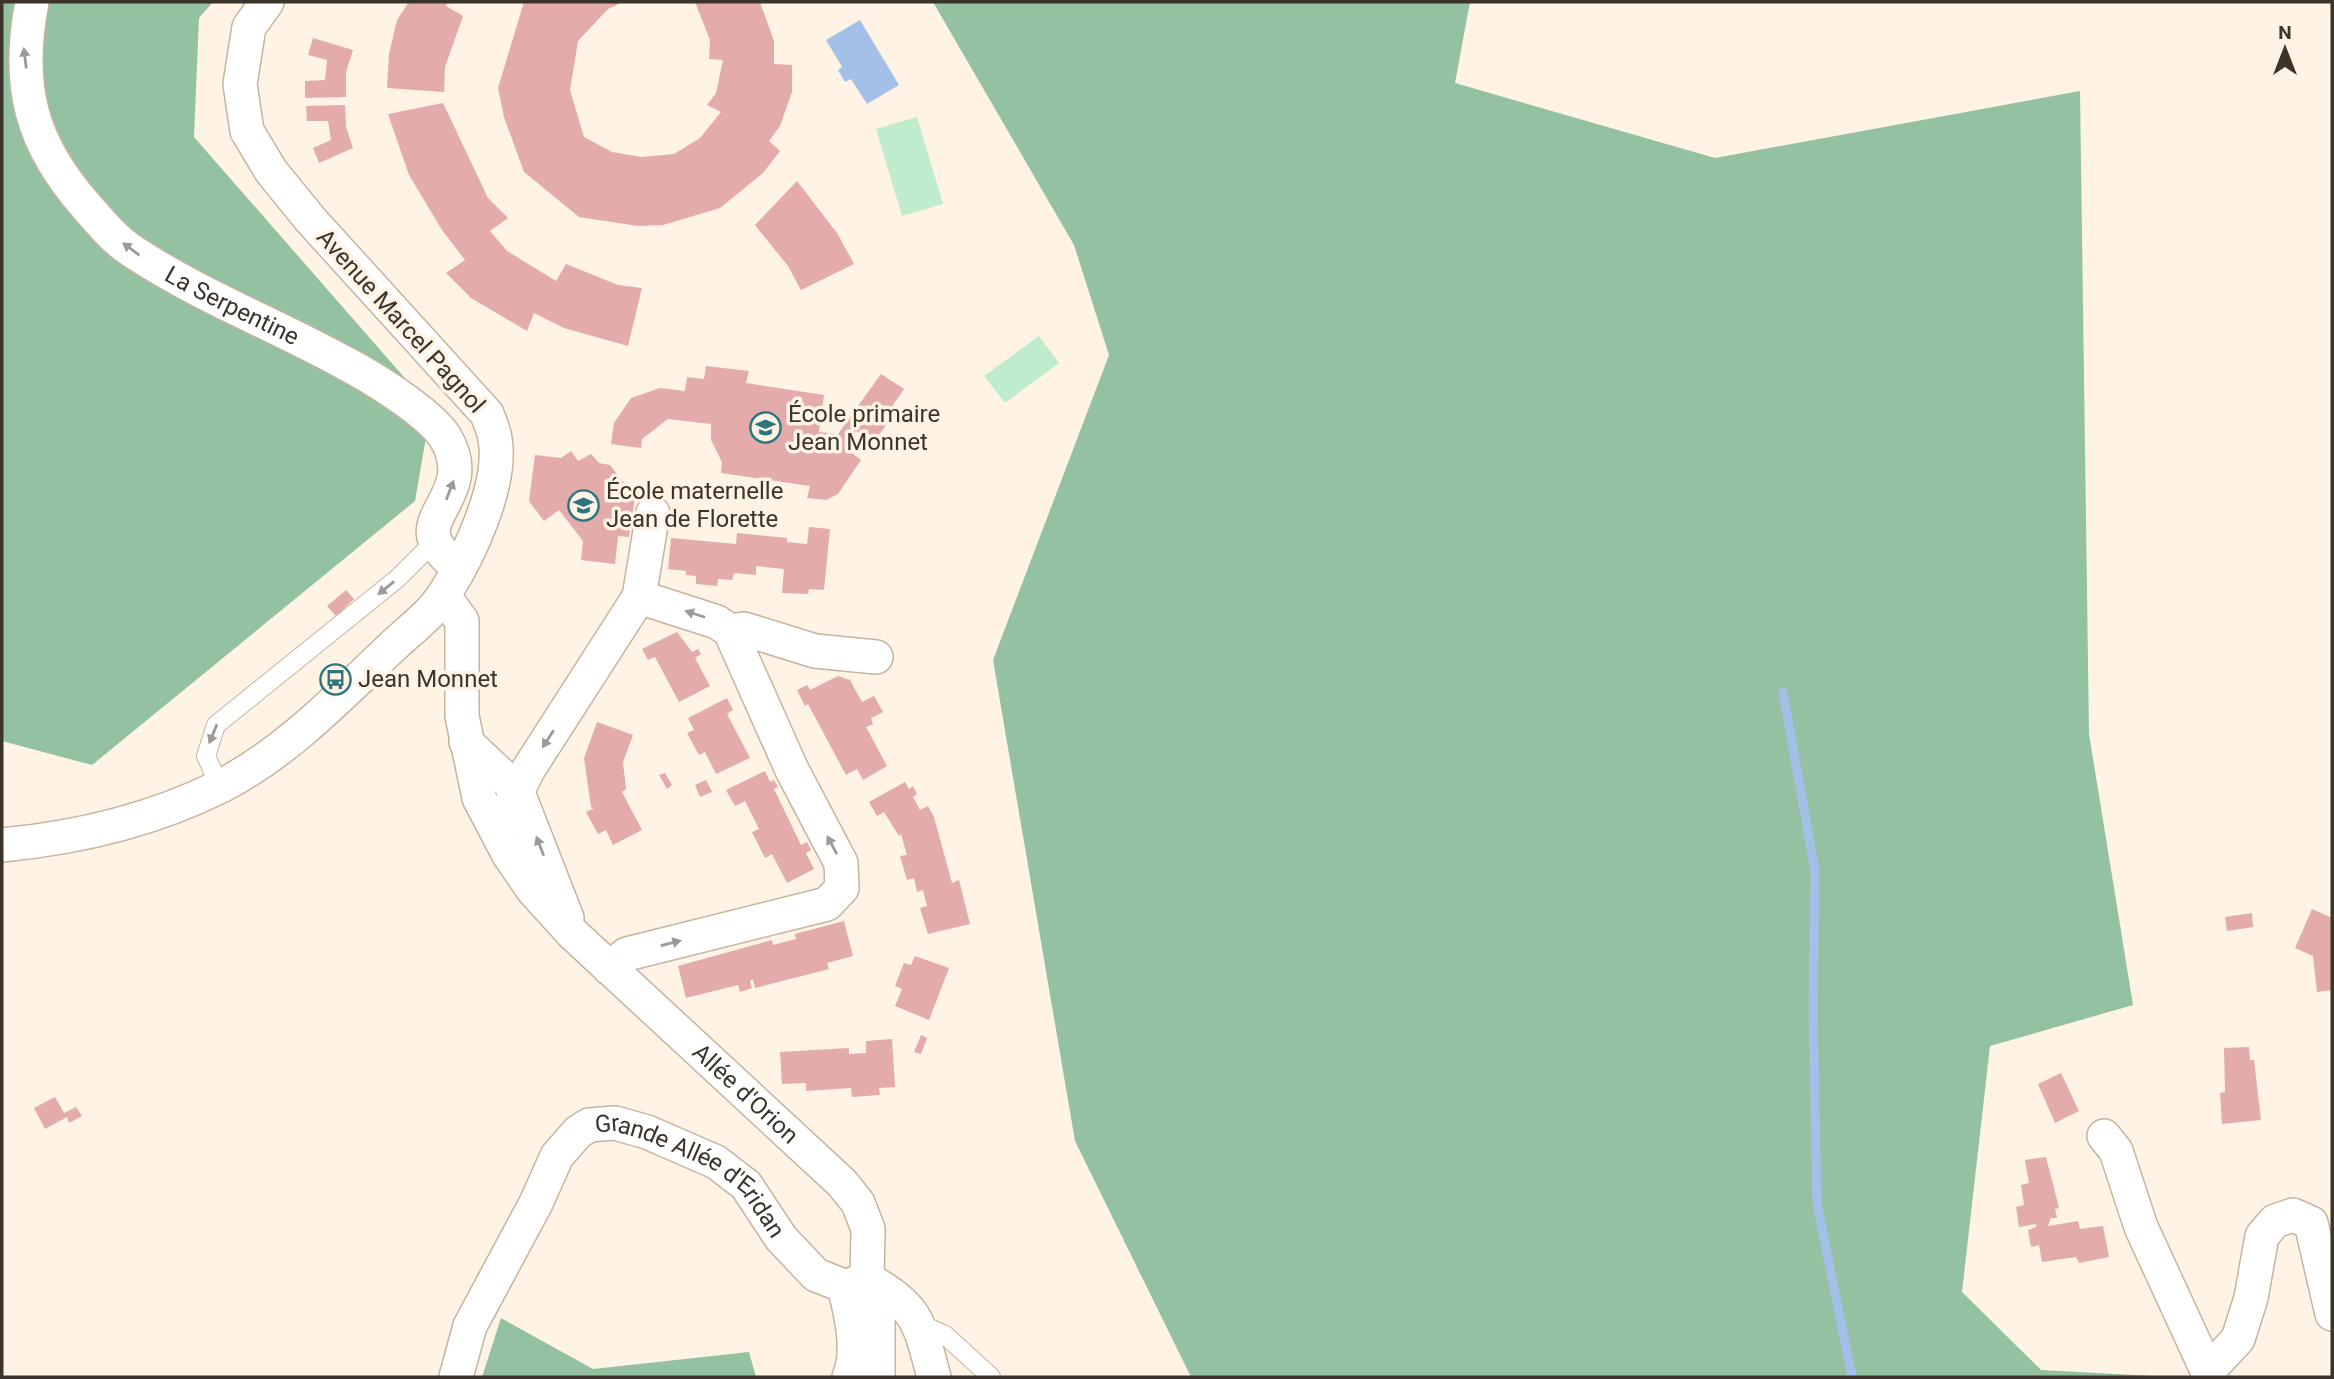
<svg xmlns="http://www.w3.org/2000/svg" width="2334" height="1379" viewBox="0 0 2334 1379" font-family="Roboto,sans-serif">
<rect width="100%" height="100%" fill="#fef3e5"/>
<g fill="#bfeccd">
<polygon points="917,117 943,204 902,216 876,129"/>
<polygon points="1039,336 1059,363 1005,403 984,376"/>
</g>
<g fill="#93c1a2">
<polygon points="2,2 213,2 199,18 194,137 431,408 415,501 92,765 2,741"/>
<polygon points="933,2 1470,2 1455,83 1715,158 2080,91 2089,734 2133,1005 1990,1046 1962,1292 2041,1370 2172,1377 1191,1377 1075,1141 993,660 1109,355 1074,245"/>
<polygon points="501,1318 593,1369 749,1352 756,1377 482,1377"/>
</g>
<polygon fill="#a4c0e8" points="860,20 899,85 867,104 851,79 845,82 838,70 842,67 826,40"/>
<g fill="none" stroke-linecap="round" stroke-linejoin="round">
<polyline stroke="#a4c0e8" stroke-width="9" points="1783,692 1815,871 1813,1010 1817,1204 1852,1377"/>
</g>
<g fill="#e3abaa">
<polygon points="409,2 448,2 446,6 463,16 445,67 444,92 387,88 389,54 397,20"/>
<polygon points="524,2 623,2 608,9 578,41 570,90 584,137 612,152 641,157 674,154 700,138 721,112 707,105 716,93 723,60 709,59 710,40 695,2 760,2 774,41 774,64 792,65 792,92 780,126 769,141 780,151 763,173 720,208 663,225 638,226 579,217 524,172 504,117 498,88"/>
<polygon points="313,38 353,50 346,72 346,97 305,98 305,81 325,80 327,60 308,55"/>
<polygon points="443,103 488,198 508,218 490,231 507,251 556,281 566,264 618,285 642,288 628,346 564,328 534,313 527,331 471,298 446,273 465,260 442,230 409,175 388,114"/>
<polygon points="345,105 346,127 353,148 319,163 313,148 331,140 328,121 307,121 306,106"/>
<polygon points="797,181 837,233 854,264 801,290 788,266 755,225"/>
<polygon points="706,366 749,371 746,383 824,395 819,432 838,434 881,374 904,389 893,405 897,410 873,443 856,431 844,447 861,460 838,494 826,500 807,498 810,486 721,473 722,462 711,440 711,424 668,419 642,439 641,448 611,444 614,423 631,398 660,388 685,391 687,377 704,379"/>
<polygon points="571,451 578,461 591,454 599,463 610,465 635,497 629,537 618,536 615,564 581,560 583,541 559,510 544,521 529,501 535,455 561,458"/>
<polygon points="809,527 830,529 824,590 809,589 808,594 782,593 784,569 756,566 756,575 734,573 732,580 718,579 717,586 696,584 696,576 686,575 686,571 668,569 671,538 736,544 737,533 787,538 787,542 807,544"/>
<polygon points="346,590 354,599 336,616 327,606"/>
<polygon points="677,632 692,652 698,649 701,654 695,658 710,686 679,702 655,657 648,660 642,649"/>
<polygon points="838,676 850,680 862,702 874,696 883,712 871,718 873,724 866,727 887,766 863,780 857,769 846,775 808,704 805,706 797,690 807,685 810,690"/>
<polygon points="727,698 733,710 727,714 750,758 716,774 705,752 699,755 687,733 694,730 688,718"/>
<polygon points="597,722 633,735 623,762 626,789 622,792 642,830 613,845 606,830 598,834 586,812 594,808 591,807 584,758"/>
<polygon points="765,771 770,782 774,780 778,787 774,789 801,845 807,842 811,850 806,853 814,869 787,883 772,854 765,858 752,832 759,829 745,801 735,806 726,790"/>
<polygon points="665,773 672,785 667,789 659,775"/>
<polygon points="706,780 712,792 700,797 695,785"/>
<polygon points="905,782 909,789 913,786 917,794 913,797 920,810 928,806 934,817 952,883 959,880 970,924 928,934 920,908 927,906 923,890 917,892 914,878 907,880 900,856 907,855 901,834 899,836 884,812 877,816 869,802"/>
<polygon points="2312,909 2332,918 2332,990 2317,992 2313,956 2295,948"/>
<polygon points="2252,913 2253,927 2227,931 2225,917"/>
<polygon points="844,921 853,956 827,963 829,969 755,988 753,980 750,980 752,988 740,992 738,985 686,998 678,966 772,940 773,945 796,939 795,934"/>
<polygon points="915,956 949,968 929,1020 895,1006 902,989 895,986 904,963 911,965"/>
<polygon points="921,1035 927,1038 921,1054 914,1052"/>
<polygon points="892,1039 895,1087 879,1088 880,1095 852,1097 851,1088 806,1091 806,1083 782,1084 780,1052 849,1048 849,1054 866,1053 866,1041"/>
<polygon points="2249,1047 2250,1060 2254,1060 2261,1120 2222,1124 2220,1093 2225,1092 2224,1048"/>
<polygon points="2061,1073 2079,1111 2055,1123 2038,1084"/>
<polygon points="55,1097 64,1113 76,1107 82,1116 69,1123 67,1117 45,1129 34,1108"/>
<polygon points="2046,1157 2059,1208 2055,1209 2057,1218 2051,1218 2048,1226 2078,1221 2080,1229 2103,1226 2109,1257 2079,1263 2076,1257 2042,1262 2039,1245 2031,1247 2028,1230 2036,1227 2036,1224 2019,1227 2016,1207 2024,1205 2021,1185 2029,1183 2025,1160"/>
</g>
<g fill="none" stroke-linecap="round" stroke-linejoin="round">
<defs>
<g id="service">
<polyline points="220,787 206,756 216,725 398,578 435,541"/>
<polyline points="920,1324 945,1335 991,1377"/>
</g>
<g id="minor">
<path id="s1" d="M32 2C16 85 30 143 87 207 100 222 115 240 132 251 198 295 274 324 343 362 370 376 429 412 445 437 476 488 423 512 435 541 440 553 451 561 459 569"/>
<path id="s2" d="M444 596 462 621V716L479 798 509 855 533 890 572 933 842 1183 858 1203 868 1229 867 1279 878 1313V1377"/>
<polyline points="639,597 653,513"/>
<polyline points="730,631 744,629 815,651 876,657"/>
<polyline points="466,742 517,790 567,918"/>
<polyline points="497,832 528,770 639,597 717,622 730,631 792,770 841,863 842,888 827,904 627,954 609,968"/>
<path d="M2 845C76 838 153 820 221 786 286 753 340 696 393 646 410 630 433 613 445 593 469 556 503 484 495 439 494 431 490 422 487 414L310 219 271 171 247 131 240 84 249 27 267 2"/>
<polyline points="2104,1136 2116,1151 2141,1227 2210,1377"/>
<path d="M857 1282 867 1279C919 1308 919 1322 934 1377"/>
<path d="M844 1286C851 1313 860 1351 849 1377"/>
<polyline points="2209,1370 2238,1339 2251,1298 2262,1236 2275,1221 2293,1215 2311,1223 2332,1314"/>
<path id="s3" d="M456 1377 470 1326 536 1203 557 1156 578 1132 589 1125 615 1123 647 1132 716 1162 746 1185 781 1238 816 1275 844 1286"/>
</g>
</defs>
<use href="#service" stroke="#c5b49e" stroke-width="20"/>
<use href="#minor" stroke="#c5b49e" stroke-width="36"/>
<use href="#service" stroke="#fff" stroke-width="18"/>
<use href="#minor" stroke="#fff" stroke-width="33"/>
</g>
<defs><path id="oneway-solid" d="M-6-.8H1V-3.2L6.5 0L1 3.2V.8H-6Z" transform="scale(1.75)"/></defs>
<g fill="#9d9a95">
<use href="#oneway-solid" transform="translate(25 58) rotate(-97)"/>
<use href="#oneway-solid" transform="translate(131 249) rotate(-143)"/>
<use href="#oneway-solid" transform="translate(450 490) rotate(-69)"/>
<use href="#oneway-solid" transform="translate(386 588) rotate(141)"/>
<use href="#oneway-solid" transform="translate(695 614) rotate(-162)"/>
<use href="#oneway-solid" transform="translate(213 734) rotate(112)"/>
<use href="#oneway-solid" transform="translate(548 739) rotate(123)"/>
<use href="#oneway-solid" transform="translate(832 845) rotate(-118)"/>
<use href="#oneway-solid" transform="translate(540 846) rotate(-111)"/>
<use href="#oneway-solid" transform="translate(671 943) rotate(-14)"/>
</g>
<defs>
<symbol id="school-ring" viewBox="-11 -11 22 22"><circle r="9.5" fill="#fef3e5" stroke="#2c757c" stroke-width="1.5"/><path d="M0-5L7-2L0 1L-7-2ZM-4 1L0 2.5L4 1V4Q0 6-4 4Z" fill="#2c757c"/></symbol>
<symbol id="bus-ring" viewBox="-11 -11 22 22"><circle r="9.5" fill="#fef3e5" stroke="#2c757c" stroke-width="1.5"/><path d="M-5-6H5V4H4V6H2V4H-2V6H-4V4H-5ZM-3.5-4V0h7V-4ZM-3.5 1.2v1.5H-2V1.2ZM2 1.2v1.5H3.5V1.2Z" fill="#2c757c"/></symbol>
</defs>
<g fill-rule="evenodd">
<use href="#school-ring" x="748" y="410" width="35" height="35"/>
<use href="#school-ring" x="566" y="488" width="35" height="35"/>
<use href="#bus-ring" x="318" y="662" width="35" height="35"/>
</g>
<g text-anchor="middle" stroke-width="7" stroke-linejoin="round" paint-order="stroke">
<g font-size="24" fill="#3b342b" stroke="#fef3e5">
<text dy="8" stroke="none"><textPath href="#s1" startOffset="399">La Serpentine</textPath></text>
<text transform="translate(401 321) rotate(48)" y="8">Avenue Marcel Pagnol</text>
<text dy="8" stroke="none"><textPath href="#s2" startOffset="611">Allée d'Orion</textPath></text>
<text dy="8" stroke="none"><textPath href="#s3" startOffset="408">Grande Allée d'Eridan</textPath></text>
</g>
<g font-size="24" fill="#3b342b" stroke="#fef3e5" text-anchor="start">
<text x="788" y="422">École primaire<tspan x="788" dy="28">Jean Monnet</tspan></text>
<text x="606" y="499">École maternelle<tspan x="606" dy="28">Jean de Florette</tspan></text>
<text x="358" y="687">Jean Monnet</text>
</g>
</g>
<rect width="2334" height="1379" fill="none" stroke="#3b342b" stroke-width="7"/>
<g transform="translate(2285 49)" stroke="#fef3e5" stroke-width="5" paint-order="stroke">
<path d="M0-5L12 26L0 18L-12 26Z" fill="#3b342b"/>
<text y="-10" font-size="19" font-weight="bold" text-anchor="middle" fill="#3b342b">N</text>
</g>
</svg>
